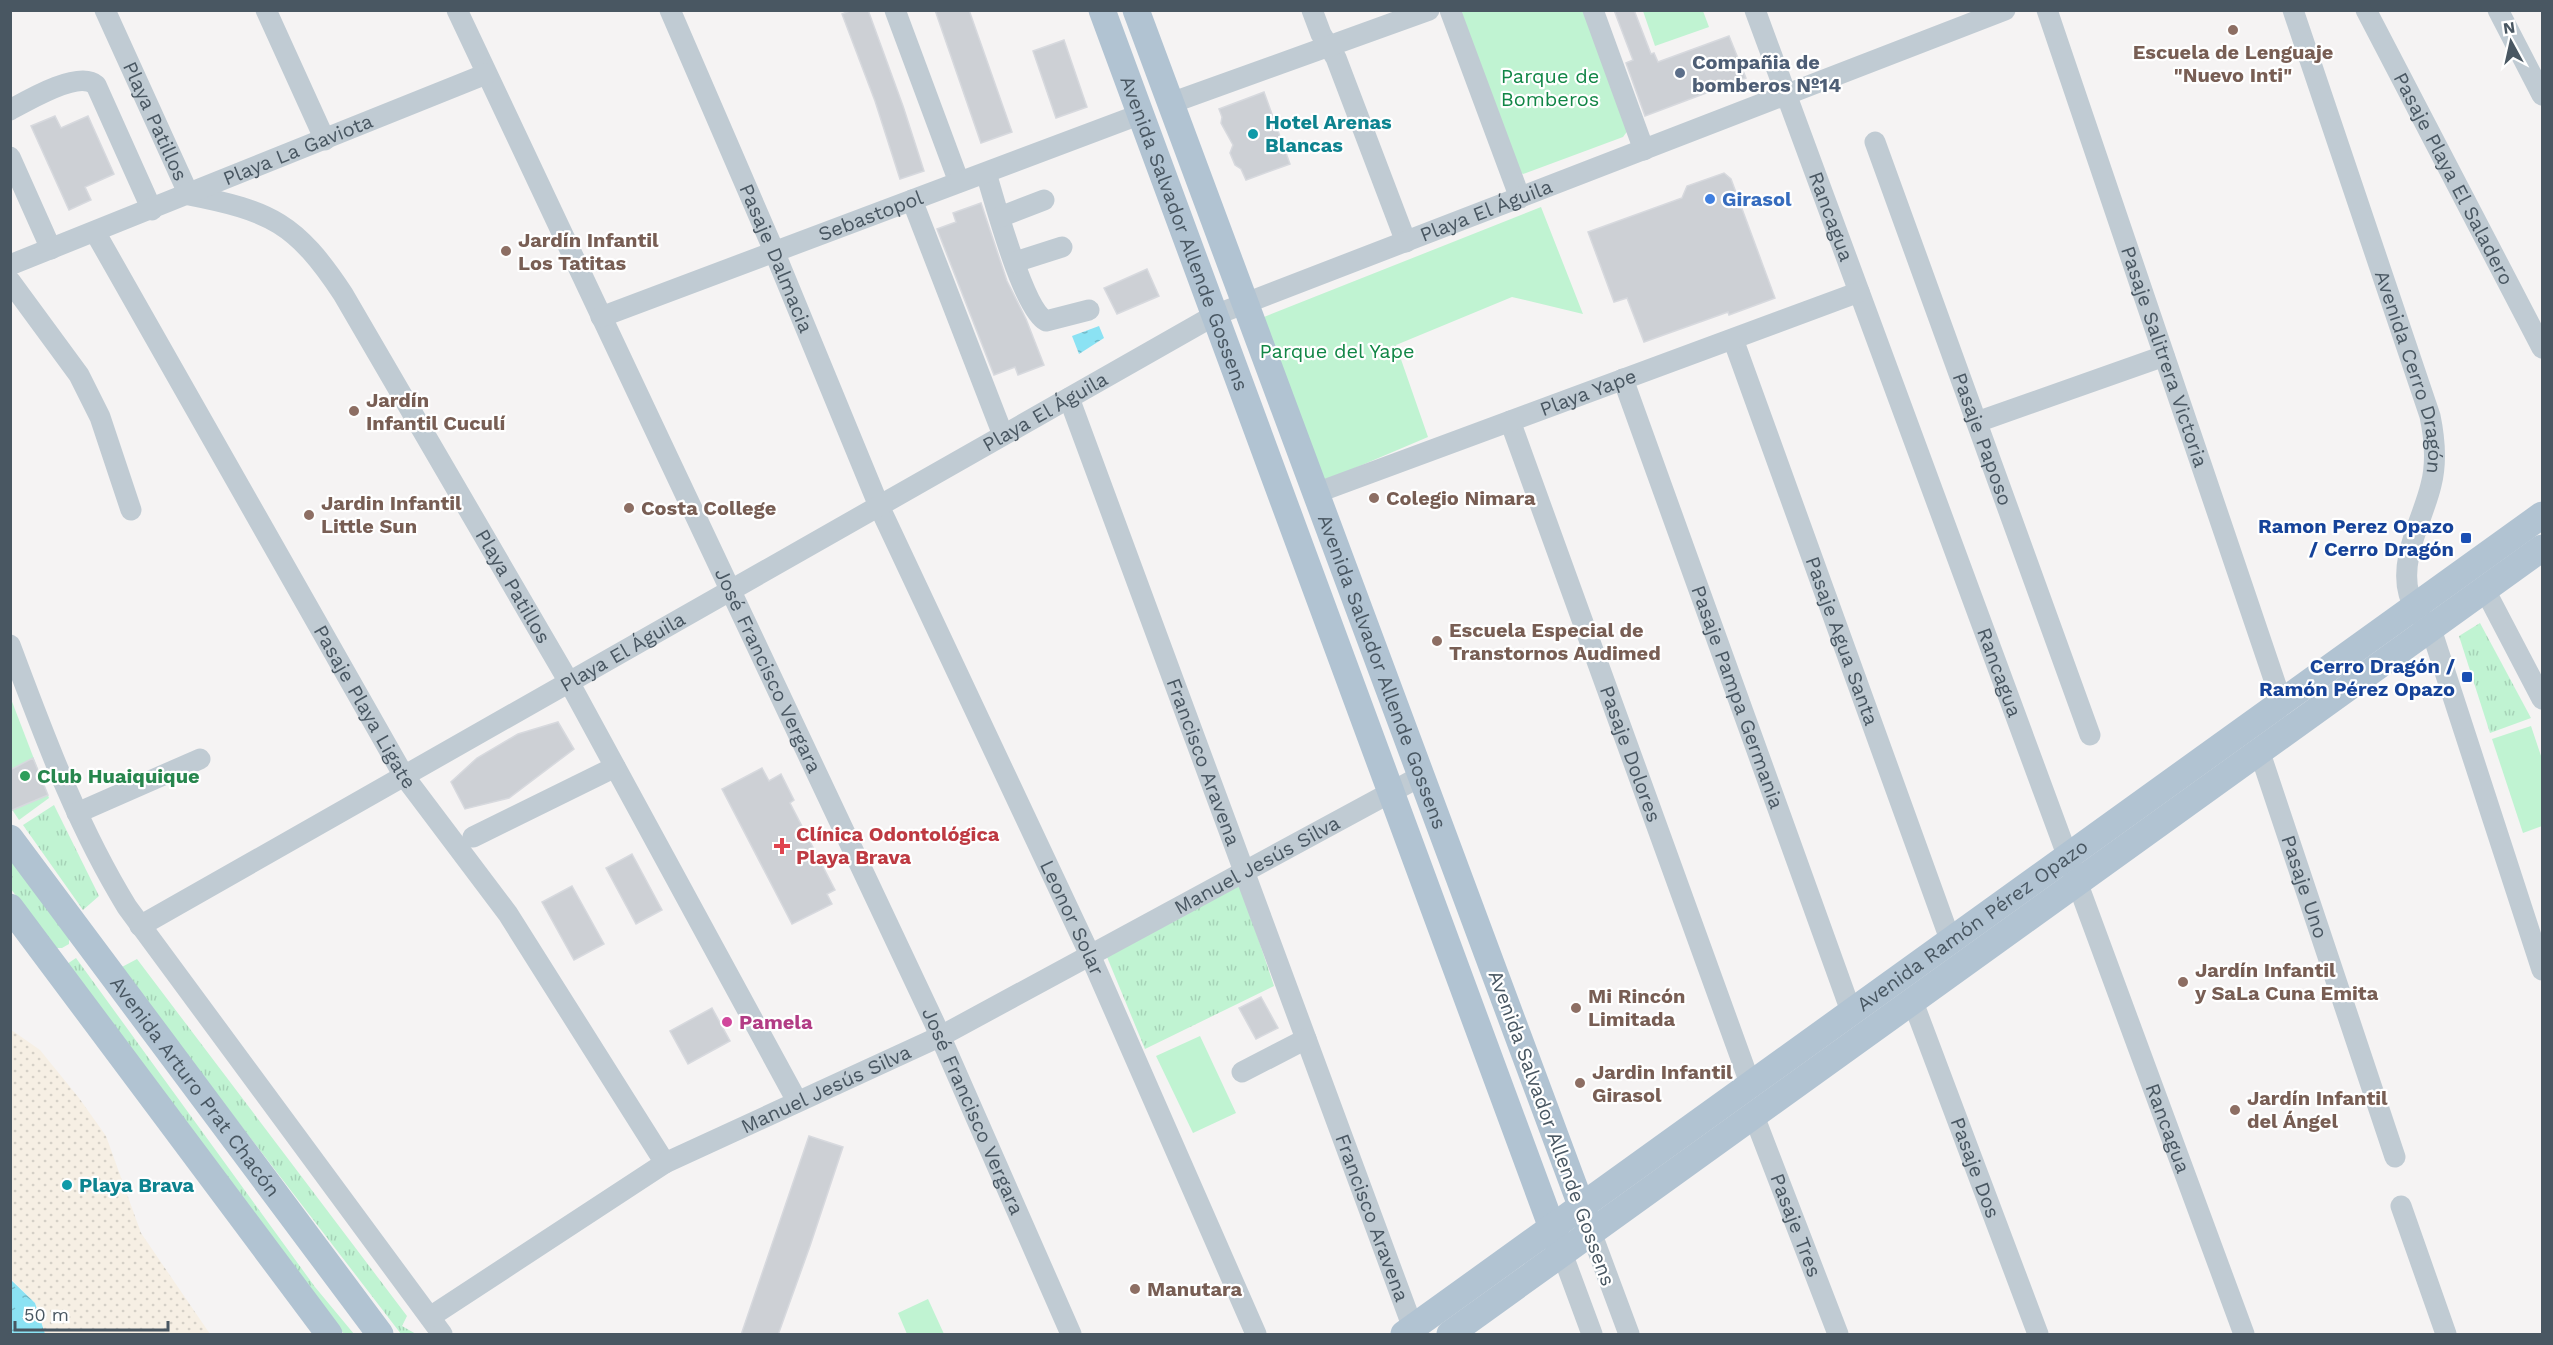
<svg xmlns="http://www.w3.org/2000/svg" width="2553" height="1345" viewBox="0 0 2553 1345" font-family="'Work Sans',sans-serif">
<defs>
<pattern id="grass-tufts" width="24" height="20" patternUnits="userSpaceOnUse" patternTransform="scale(1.5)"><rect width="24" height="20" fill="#c0f3d2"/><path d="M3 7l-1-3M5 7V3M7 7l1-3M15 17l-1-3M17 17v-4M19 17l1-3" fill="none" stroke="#a6d2b7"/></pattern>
<pattern id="sand-dots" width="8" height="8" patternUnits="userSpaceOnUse" patternTransform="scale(1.5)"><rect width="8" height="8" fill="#f6efe4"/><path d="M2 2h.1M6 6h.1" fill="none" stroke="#d4cfc6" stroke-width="1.8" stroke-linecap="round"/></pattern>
<pattern id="water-ripples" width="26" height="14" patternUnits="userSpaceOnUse" patternTransform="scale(1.5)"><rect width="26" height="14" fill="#8be2f3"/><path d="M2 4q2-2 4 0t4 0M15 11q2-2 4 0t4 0" fill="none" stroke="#74bac8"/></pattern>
</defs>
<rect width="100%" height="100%" fill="#f5f3f3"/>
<g fill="url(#grass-tufts)">
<polygon points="2480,623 2531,718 2490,733 2459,636"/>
<polygon points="54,805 99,896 83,910 23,825"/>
<polygon points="10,857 69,937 69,944 62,948 54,948 11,889"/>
<polygon points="1240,884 1274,986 1145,1049 1107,957"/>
<polygon points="76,958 315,1287 354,1334 344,1334 64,966"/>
<polygon points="137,959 407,1316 402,1326 416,1334 401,1334 120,968"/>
</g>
<polygon fill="url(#sand-dots)" points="10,1029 40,1050 79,1098 106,1136 141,1233 210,1334 45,1334 35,1303 11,1279"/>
<g fill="#c0f3d2">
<polygon points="1463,10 1586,11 1629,129 1623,137 1523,174 1516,170 1461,15"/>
<polygon points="1643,11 1703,11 1709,27 1655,46"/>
<polygon points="1541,207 1583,314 1512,297 1396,345 1428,437 1322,482 1264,317"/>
<polygon points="11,699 49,798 19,820 11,808"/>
<polygon points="2531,726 2542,759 2542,826 2523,833 2492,739"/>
<polygon points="1200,1036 1236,1113 1193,1133 1156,1056"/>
<polygon points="928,1299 944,1334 907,1334 898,1313"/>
</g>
<g fill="url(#water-ripples)">
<polygon points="1099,326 1104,338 1079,354 1072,336"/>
<polygon points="10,1279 35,1303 45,1334 11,1334"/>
</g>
<g fill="#cdd0d5" stroke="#d7d9de" stroke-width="1.5">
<polygon points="852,10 868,10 903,106 924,171 900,179 875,101 842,14"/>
<polygon points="935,10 969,10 1012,132 981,143"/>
<polygon points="1614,10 1634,10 1651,54 1654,53 1658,62 1729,36 1746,78 1645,116 1626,63 1633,60"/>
<polygon points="1064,40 1087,107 1056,118 1033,51"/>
<polygon points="1264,92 1290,164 1246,180 1241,169 1235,165 1230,153 1233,145 1221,123 1222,117 1219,109"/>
<polygon points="55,116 61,128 88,116 114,174 85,187 91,200 69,210 31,126"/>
<polygon points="1724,173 1731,179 1775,298 1729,315 1728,312 1644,342 1627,298 1614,302 1588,232 1682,198 1687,186"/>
<polygon points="981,203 1007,281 1026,319 1044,365 1018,375 1015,367 994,375 937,229 956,222 953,213"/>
<polygon points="1147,269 1159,296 1117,314 1104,288"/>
<polygon points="558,722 574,749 509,798 465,809 451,782 477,758 518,734"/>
<polygon points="33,758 48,795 10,811 10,770"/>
<polygon points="762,768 769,781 781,774 794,800 790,803 835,890 827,894 832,904 792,924 722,789"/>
<polygon points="632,854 662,910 636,924 606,868"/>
<polygon points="572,886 604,944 574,960 542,902"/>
<polygon points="1261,997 1278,1028 1256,1039 1239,1008"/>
<polygon points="712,1008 730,1041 688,1064 670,1031"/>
<polygon points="809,1136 843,1147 810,1246 778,1335 741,1335"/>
</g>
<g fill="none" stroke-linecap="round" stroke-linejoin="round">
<g stroke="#c0cbd3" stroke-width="21">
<path id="s1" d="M105 10 189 195C271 211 296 223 343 294L569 682 797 1101"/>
<polyline points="266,10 325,140"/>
<path id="s2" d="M457 10 934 1022 1071 1334"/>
<path id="s3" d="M670 10 774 251 879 506 1090 955 1256 1334"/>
<polyline points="895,10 959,182"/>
<polyline points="1312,10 1321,34 1336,58 1406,242"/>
<polyline points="1450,10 1520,198"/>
<polyline points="1593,10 1644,150"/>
<path id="s4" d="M1755 10 2244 1334"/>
<path id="s5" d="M2047 10 2282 703"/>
<path id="s6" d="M2293 10 2430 416C2435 440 2437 462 2431 485 2423 519 2399 558 2409 594 2413 608 2422 618 2431 629L2542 970"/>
<path id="s7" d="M2366 10 2542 348"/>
<polyline points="2498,10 2542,95"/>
<polyline points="1171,103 1429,10"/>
<path d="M10 110C28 100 79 70 96 85L152 210"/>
<path id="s8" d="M1875 142 2090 735"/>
<polyline points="10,157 51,249"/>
<path d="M986 173C995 202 1023 309 1046 321L1089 310"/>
<polyline points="912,200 1003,435"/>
<polyline points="1000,217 1044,200"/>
<path id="s9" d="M95 232 404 776 508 914 665 1163"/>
<polyline points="1015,262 1062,247"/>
<path id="s10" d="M10 265 486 74"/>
<polyline points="10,281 79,375 100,417 131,510"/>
<path id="s11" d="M601 317 1141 114"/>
<path id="s12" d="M1733 339 1951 942"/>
<path id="s13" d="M1623 379 1852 1014"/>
<path id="s14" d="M1069 398 1413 1328"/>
<path id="s15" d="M1510 421 1751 1086"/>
<polyline points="1977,422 2164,356"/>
<path id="s16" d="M1316 493 1859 292"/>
<polyline points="2485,590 2542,699"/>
<path d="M10 645C44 735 76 824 127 907L442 1334"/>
<path id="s17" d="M2260 753 2395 1157"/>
<polyline points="77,813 200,759"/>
<polyline points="473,837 615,767"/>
<path id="s18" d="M140 926 1215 315 2005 10"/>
<path id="s19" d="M1913 1002 2038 1334"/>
<polyline points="1242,1072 1306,1039"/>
<path id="s20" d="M1754 1116 1838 1334"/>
<polyline points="2401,1206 2446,1334"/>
<polyline points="1591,1232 1629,1334"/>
<polyline points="1562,1253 1592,1334"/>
<path id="s21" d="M430 1317 665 1163 941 1036 1421 776"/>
</g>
<g stroke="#b1c3d2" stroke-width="27">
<path id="s22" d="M1102 10 1558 1244"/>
<path id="s23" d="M1136 10 1588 1224"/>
<path id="s24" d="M10 838 380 1334"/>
<polyline points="10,907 329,1334"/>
<path id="s25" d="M1404 1334 2542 515"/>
<polyline points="1450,1334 2542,548"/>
</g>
</g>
<g fill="#8d6e63" stroke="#fff" stroke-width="2">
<circle cx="2233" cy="30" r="6"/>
<circle cx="506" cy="251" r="6"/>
<circle cx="354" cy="411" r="6"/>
<circle cx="1374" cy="498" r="6"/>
<circle cx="629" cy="508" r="6"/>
<circle cx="309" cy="515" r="6"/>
<circle cx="1437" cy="641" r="6"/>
<circle cx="2183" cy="982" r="6"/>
<circle cx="1576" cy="1008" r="6"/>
<circle cx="1580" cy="1083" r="6"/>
<circle cx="2235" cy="1110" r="6"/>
<circle cx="1135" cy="1289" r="6"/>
</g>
<circle fill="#5c6f8a" stroke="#fff" stroke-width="2" cx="1680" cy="73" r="6"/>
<g fill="#0f9aa8" stroke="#fff" stroke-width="2">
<circle cx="1253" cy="134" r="6"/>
<circle cx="67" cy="1185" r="6"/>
</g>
<circle fill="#3f7fe0" stroke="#fff" stroke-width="2" cx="1710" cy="199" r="6"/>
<g fill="#1a4fb4" stroke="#fff" stroke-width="2">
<rect x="2460" y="532" width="12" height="12" rx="3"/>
<rect x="2461" y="671" width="12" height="12" rx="3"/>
</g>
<circle fill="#2e9e5b" stroke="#fff" stroke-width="2" cx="25" cy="776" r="6"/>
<path fill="#e0444e" stroke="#fff" stroke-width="2" d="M779 837h6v6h6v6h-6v6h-6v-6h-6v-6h6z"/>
<circle fill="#d1479c" stroke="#fff" stroke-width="2" cx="727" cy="1022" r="6"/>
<g text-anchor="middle" stroke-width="4.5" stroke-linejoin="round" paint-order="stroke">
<g font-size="20" font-weight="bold" fill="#785e54" stroke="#fff" text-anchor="start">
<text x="2233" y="59" text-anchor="middle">Escuela de Lenguaje<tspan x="2233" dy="23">"Nuevo Inti"</tspan></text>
<text x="518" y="247">Jardín Infantil<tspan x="518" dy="23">Los Tatitas</tspan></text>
<text x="366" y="407">Jardín<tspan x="366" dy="23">Infantil Cuculí</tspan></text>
<text x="1386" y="505">Colegio Nimara</text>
<text x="321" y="510">Jardin Infantil<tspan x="321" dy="23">Little Sun</tspan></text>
<text x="641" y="515">Costa College</text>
<text x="1449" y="637">Escuela Especial de<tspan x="1449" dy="23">Transtornos Audimed</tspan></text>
<text x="2195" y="977">Jardín Infantil<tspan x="2195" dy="23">y SaLa Cuna Emita</tspan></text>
<text x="1588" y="1003">Mi Rincón<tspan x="1588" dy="23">Limitada</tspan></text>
<text x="1592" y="1079">Jardin Infantil<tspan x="1592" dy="23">Girasol</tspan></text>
<text x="2247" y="1105">Jardín Infantil<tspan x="2247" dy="23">del Ángel</tspan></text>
<text x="1147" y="1296">Manutara</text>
</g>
<g font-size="20" font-weight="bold" fill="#4e5e75" stroke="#fff" text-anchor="start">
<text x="1692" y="69">Compañia de<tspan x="1692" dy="23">bomberos Nº14</tspan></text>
</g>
<g font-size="20" fill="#118646" stroke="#fff">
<text x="1550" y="83">Parque de<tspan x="1550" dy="23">Bomberos</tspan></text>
<text x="1337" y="358">Parque del Yape</text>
</g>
<g font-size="20" fill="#495762" stroke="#fff">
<text dy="7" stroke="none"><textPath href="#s1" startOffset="122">Playa Patillos</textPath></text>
<text dy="7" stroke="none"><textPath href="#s10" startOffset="310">Playa La Gaviota</textPath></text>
<text dy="7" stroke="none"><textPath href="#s7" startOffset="190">Pasaje Playa El Saladero</textPath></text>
<text dy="7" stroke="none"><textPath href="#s18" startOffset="1527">Playa El Águila</textPath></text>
<text dy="7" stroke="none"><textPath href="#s11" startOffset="288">Sebastopol</textPath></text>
<text dy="7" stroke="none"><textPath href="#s4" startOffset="220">Rancagua</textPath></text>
<text dy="7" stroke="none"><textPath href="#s22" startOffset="238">Avenida Salvador Allende Gossens</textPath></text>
<text dy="7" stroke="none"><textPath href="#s3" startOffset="270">Pasaje Dalmacia</textPath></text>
<text dy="7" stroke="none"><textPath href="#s5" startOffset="366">Pasaje Salitrera Victoria</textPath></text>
<text dy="7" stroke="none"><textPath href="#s6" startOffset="381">Avenida Cerro Dragón</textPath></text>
<text dy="7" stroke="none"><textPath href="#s16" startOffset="290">Playa Yape</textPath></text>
<text dy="7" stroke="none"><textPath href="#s18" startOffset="1041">Playa El Águila</textPath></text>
<text dy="7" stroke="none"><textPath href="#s8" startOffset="316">Pasaje Paposo</textPath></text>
<text dy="7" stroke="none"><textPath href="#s1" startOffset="732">Playa Patillos</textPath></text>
<text dy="7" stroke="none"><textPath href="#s12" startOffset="321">Pasaje Agua Santa</textPath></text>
<text dy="7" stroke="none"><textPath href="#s18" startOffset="555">Playa El Águila</textPath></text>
<text dy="7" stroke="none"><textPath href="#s2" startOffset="730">José Francisco Vergara</textPath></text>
<text dy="7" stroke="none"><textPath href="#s4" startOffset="706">Rancagua</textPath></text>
<text dy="7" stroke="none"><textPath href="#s23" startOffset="706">Avenida Salvador Allende Gossens</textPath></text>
<text dy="7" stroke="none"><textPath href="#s13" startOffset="338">Pasaje Pampa Germania</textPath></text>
<text dy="7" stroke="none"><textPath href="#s9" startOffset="546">Pasaje Playa Ligate</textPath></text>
<text dy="7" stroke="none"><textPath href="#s15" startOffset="354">Pasaje Dolores</textPath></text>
<text dy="7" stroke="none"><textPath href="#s14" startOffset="388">Francisco Aravena</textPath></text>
<text dy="7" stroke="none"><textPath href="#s21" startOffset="944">Manuel Jesús Silva</textPath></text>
<text dy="7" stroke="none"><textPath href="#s17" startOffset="141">Pasaje Uno</textPath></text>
<text dy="7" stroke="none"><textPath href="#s3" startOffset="993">Leonor Solar</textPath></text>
<text dy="7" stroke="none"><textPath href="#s25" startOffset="700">Avenida Ramón Pérez Opazo</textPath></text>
<text dy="7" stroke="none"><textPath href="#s24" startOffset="310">Avenida Arturo Prat Chacón</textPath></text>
<text dy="7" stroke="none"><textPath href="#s21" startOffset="458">Manuel Jesús Silva</textPath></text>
<text dy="7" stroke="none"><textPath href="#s2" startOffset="1216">José Francisco Vergara</textPath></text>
<text transform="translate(1552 1128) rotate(70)" y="7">Avenida Salvador Allende Gossens</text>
<text dy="7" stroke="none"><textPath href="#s4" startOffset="1192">Rancagua</textPath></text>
<text dy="7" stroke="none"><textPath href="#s19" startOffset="177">Pasaje Dos</textPath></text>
<text dy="7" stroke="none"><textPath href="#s14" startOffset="874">Francisco Aravena</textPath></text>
<text dy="7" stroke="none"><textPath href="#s20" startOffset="117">Pasaje Tres</textPath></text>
</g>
<g font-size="20" font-weight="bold" fill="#0d838f" stroke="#fff" text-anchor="start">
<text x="1265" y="129">Hotel Arenas<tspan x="1265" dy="23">Blancas</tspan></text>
<text x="79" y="1192">Playa Brava</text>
</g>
<g font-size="20" font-weight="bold" fill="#366cbe" stroke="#fff" text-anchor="start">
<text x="1722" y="206">Girasol</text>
</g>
<g font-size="20" font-weight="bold" fill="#164399" stroke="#fff" text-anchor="end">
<text x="2454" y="533">Ramon Perez Opazo<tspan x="2454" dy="23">/ Cerro Dragón</tspan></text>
<text x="2455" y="673">Cerro Dragón /<tspan x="2455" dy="23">Ramón Pérez Opazo</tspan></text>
</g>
<g font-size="20" font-weight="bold" fill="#27864d" stroke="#fff" text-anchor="start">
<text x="37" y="783">Club Huaiquique</text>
</g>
<g font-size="20" font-weight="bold" fill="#be3a42" stroke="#fff" text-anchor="start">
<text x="796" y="841">Clínica Odontológica<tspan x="796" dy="23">Playa Brava</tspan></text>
</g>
<g font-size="20" font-weight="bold" fill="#b23c85" stroke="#fff" text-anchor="start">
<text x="739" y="1029">Pamela</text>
</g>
</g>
<rect width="2553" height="1345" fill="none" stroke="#495762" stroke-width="24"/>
<g transform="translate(2511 42) rotate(352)" stroke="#ffffff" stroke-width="4.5" paint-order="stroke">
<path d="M0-4.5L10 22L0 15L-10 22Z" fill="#495762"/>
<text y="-9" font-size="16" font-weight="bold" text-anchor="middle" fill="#495762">N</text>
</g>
<path d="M15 1321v9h153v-9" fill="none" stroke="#495762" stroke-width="3"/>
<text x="24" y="1321" font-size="18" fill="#495762" stroke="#ffffff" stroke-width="4.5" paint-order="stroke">50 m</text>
</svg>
